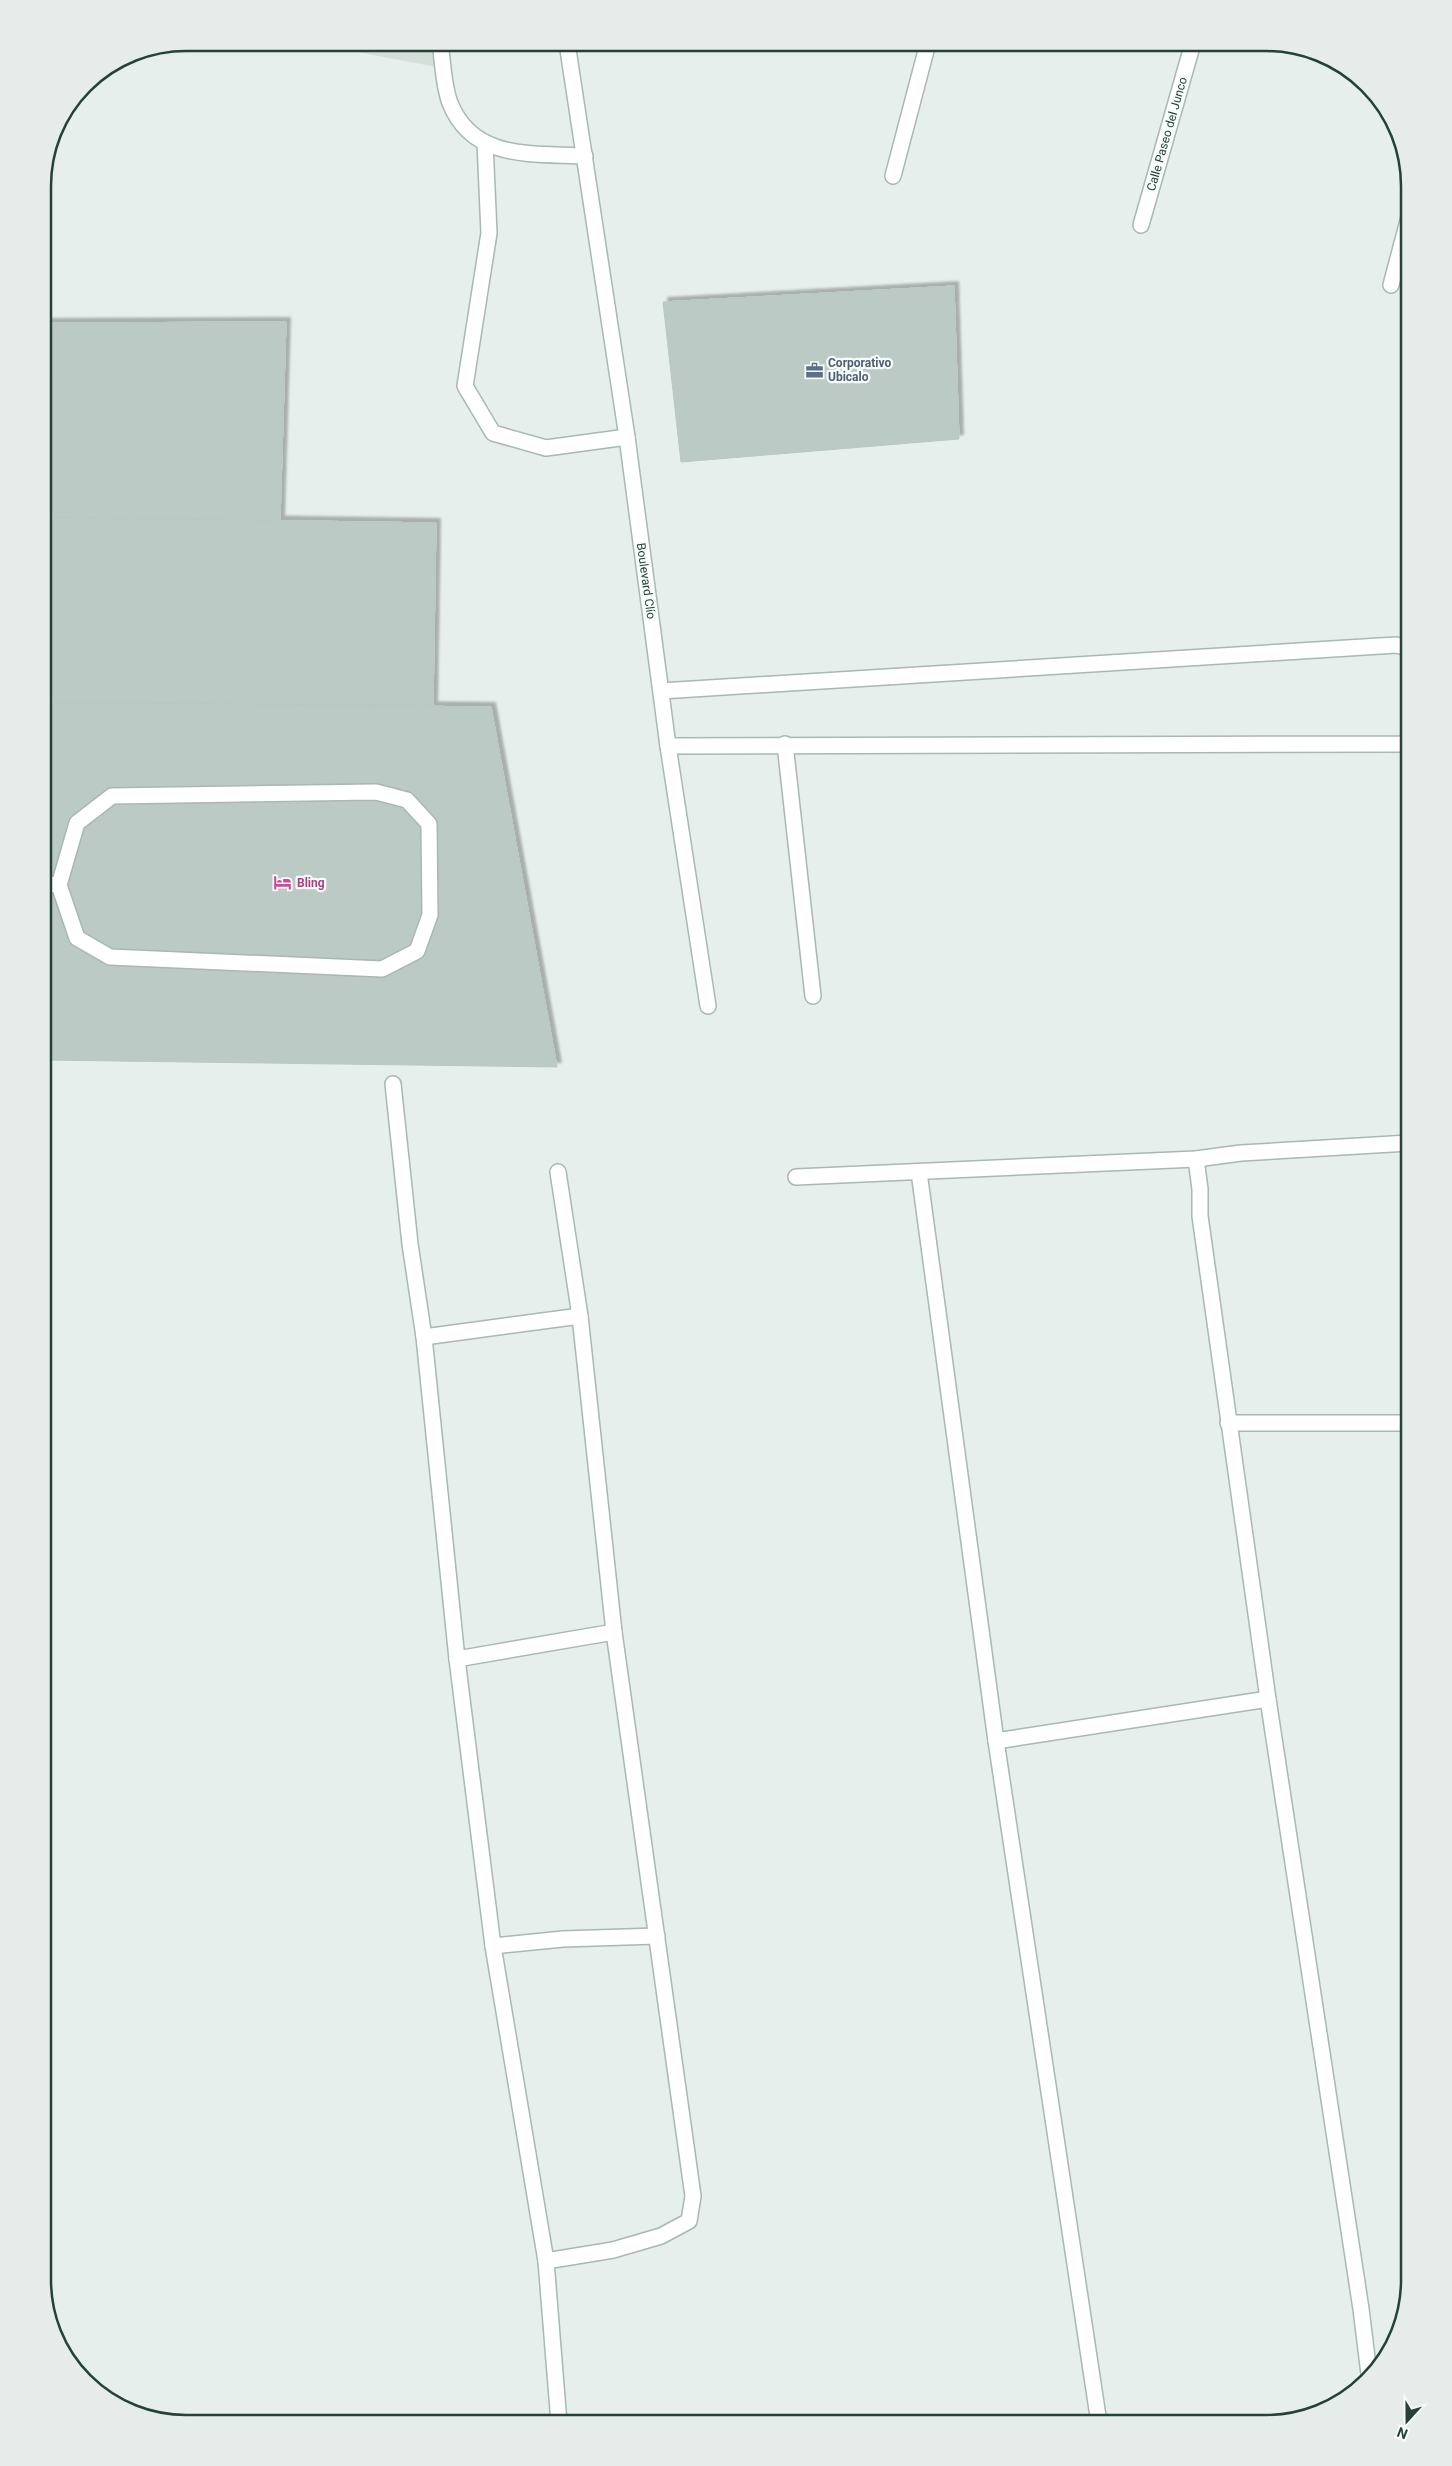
<svg xmlns="http://www.w3.org/2000/svg" width="1452" height="2466" viewBox="0 0 1452 2466" font-family="Roboto,sans-serif">
<defs>
<filter id="shadow"><feDropShadow dx="4.5" dy="-4.5" stdDeviation="1" flood-color="#0004"/></filter>
</defs>
<rect width="100%" height="100%" fill="#e6efeb"/>
<polygon fill="#d4dfda" points="309,43 433,43 437,67"/>
<g fill="#bbcac4" stroke="#b8c9c2" filter="url(#shadow)">
<polygon points="954,286 959,439 681,462 663,302"/>
<polygon points="286,322 280,521 43,517 43,323"/>
<polygon points="43,517 436,523 433,706 43,702"/>
<polygon points="43,702 491,707 557,1067 43,1060"/>
</g>
<g fill="none" stroke-linecap="round" stroke-linejoin="round">
<defs>
<g id="lane">
<polyline points="485,143 489,233 465,386 493,433 546,448 627,437"/>
<polyline points="661,691 1396,645 1409,648"/>
<polyline points="785,744 813,996"/>
<polyline points="668,746 1401,744 1409,741"/>
<polyline points="43,884 59,885 77,938 110,957 382,969 417,951 430,915 429,824 407,800 376,792 112,796 77,823 59,885"/>
</g>
<g id="street">
<path d="M440 43C443 61 443 85 450 103 473 161 533 153 585 156"/>
<polyline points="567,43 627,437 668,746 708,1006"/>
<polyline points="893,176 928,43"/>
<polyline points="1141,225 1193,43"/>
<polyline points="1391,285 1409,217"/>
<polyline points="393,1084 410,1244 424,1337 457,1659 493,1946 563,1939 657,1936"/>
<polyline points="1196,1159 1200,1189 1200,1216 1268,1699 1361,2309 1369,2374"/>
<polyline points="919,1172 996,1741 1099,2423"/>
<polyline points="796,1177 1196,1159 1241,1153 1409,1143"/>
<polyline points="424,1337 580,1316"/>
<polyline points="1228,1423 1409,1423"/>
<polyline points="457,1659 614,1632"/>
<polyline points="996,1741 1268,1699"/>
<polyline points="493,1946 546,2261 559,2423"/>
<polyline points="546,2261 613,2250 661,2236 689,2221 693,2196 614,1632 580,1316 558,1172"/>
</g>
</defs>
<use href="#lane" stroke="#a8b8b2" stroke-width="18"/>
<use href="#street" stroke="#a8b8b2" stroke-width="18"/>
<use href="#lane" stroke="#fff" stroke-width="15"/>
<use href="#street" stroke="#fff" stroke-width="15"/>
</g>
<defs>
<symbol id="office-bare" viewBox="-9 -9 18 18"><path d="M-6-3h4V-5.5h4V-3h4V5H-6ZM-1-4.5V-3h2v-1.5ZM-6 0V1H6V0Z" fill="#5c6f8a" stroke="#f7fbf9" stroke-width="2.5" paint-order="stroke"/></symbol>
<symbol id="hotel-bare" viewBox="-9 -9 18 18"><path d="M-6-4.5h1.5V1H6V5H4.5V3h-9V5H-6ZM-4 0a1.8 1.8 0 1 1 3.6 0ZM.5 0V-2.5h3Q6-2.5 6 0Z" fill="#d1479c" stroke="#f7fbf9" stroke-width="2.5" paint-order="stroke"/></symbol>
</defs>
<g fill-rule="evenodd">
<use href="#office-bare" x="802" y="358" width="25" height="25"/>
<use href="#hotel-bare" x="270" y="870" width="25" height="25"/>
</g>
<g text-anchor="middle" stroke-width="4.5" stroke-linejoin="round" paint-order="stroke">
<g font-size="12" fill="#24423a" stroke="#f7fbf9">
<text transform="translate(1167 134) rotate(-74)" y="4">Calle Paseo del Junco</text>
<text transform="translate(646 581) rotate(82)" y="4">Boulevard Clío</text>
</g>
<g font-size="12" font-weight="bold" fill="#4e5e75" stroke="#f7fbf9" text-anchor="start">
<text x="828" y="367">Corporativo<tspan x="828" dy="14">Ubicalo</tspan></text>
</g>
<g font-size="12" font-weight="bold" fill="#b23c85" stroke="#f7fbf9" text-anchor="start">
<text x="297" y="887">Bling</text>
</g>
</g>
<path d="M0 0H1452V2466H0ZM186 51H1266A135 135 0 0 1 1401 186V2280A135 135 0 0 1 1266 2415H186A135 135 0 0 1 51 2280V186A135 135 0 0 1 186 51Z" fill="#e6ecea" fill-rule="evenodd"/>
<path fill="none" stroke="#24423a" stroke-width="2.5" d="M186 51H1266A135 135 0 0 1 1401 186V2280A135 135 0 0 1 1266 2415H186A135 135 0 0 1 51 2280V186A135 135 0 0 1 186 51Z"/>
<g transform="translate(1407 2421) rotate(201)" stroke="#f7fbf9" stroke-width="4" paint-order="stroke">
<path d="M0-4L9 19L0 12L-9 19Z" fill="#24423a"/>
<text y="-8" font-size="14" font-weight="bold" text-anchor="middle" fill="#24423a">N</text>
</g>
</svg>
